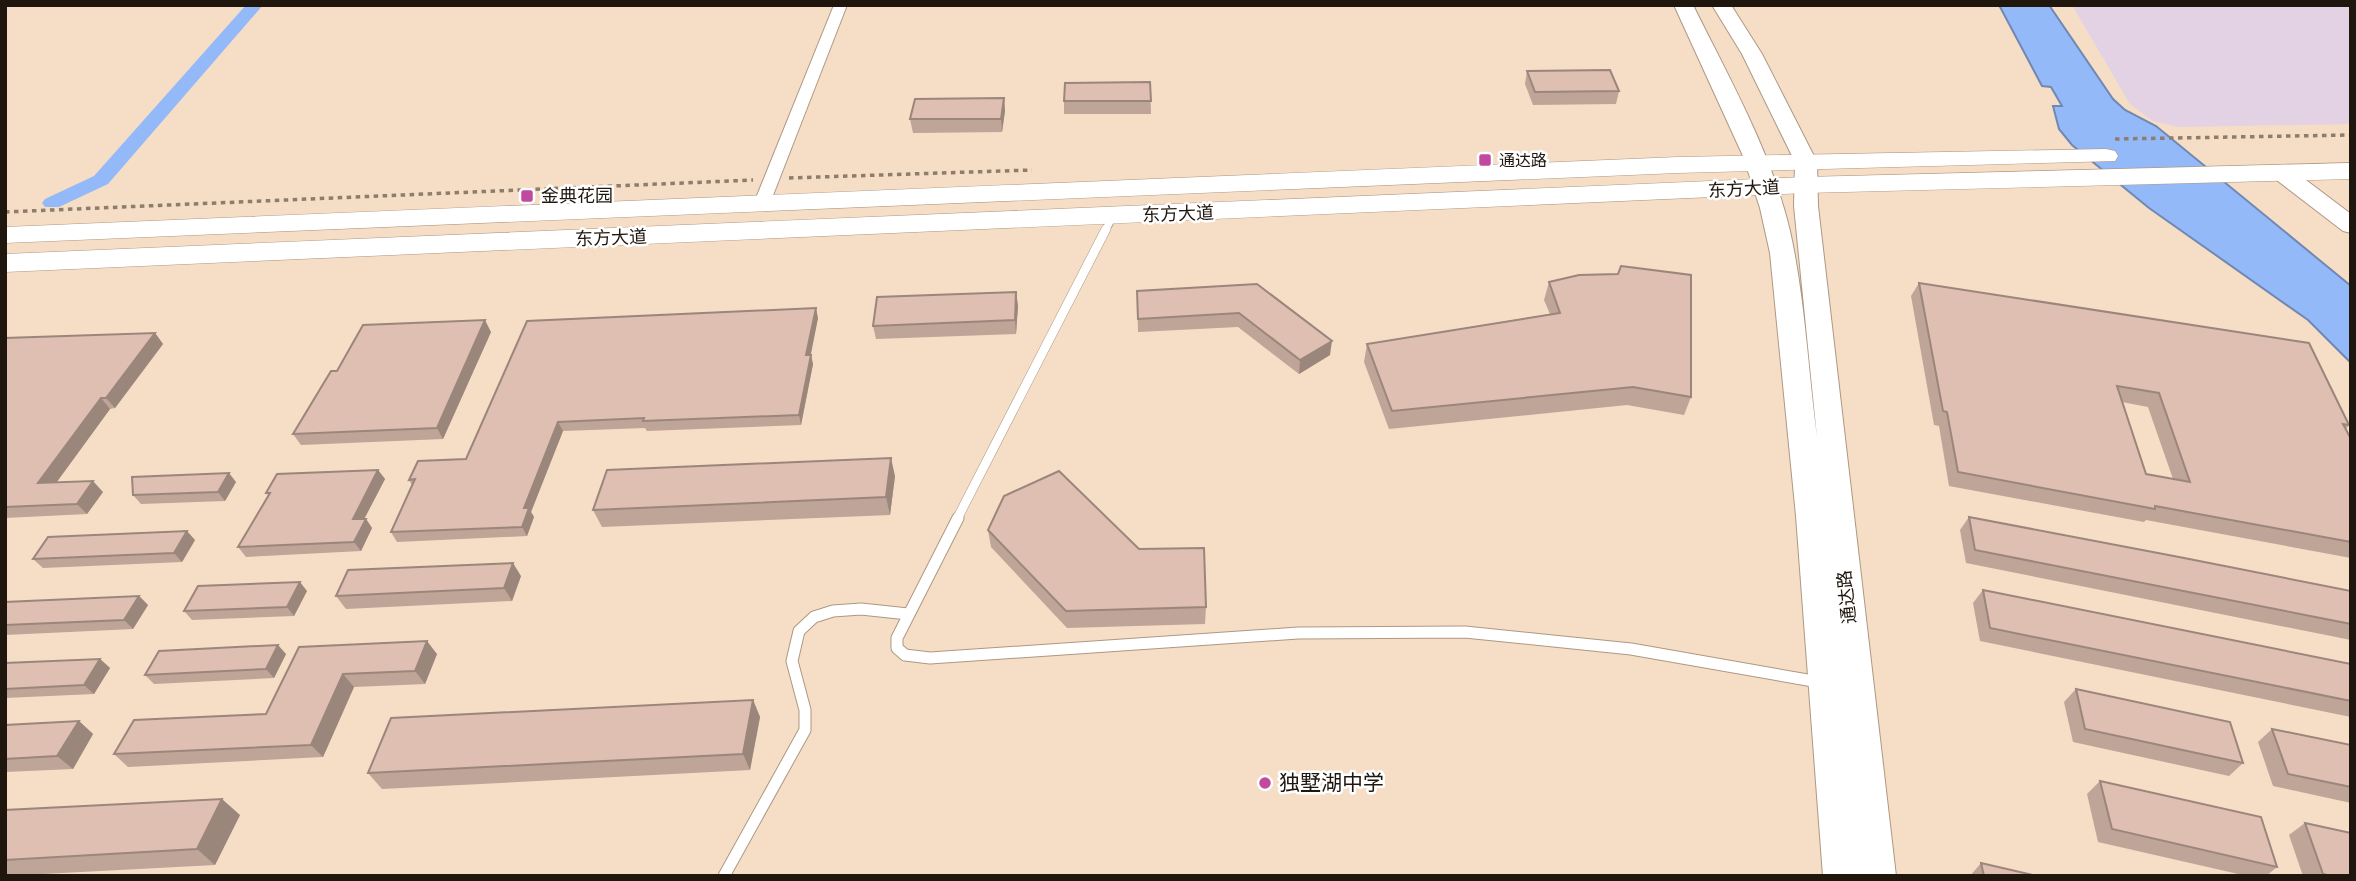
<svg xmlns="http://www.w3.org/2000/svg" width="2356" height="881" viewBox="0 0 2356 881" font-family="Signika,'Noto Sans SC',sans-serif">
<rect width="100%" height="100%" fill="#f5ddc6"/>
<polygon fill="#e2d2e4" points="2072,5 2351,5 2351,124 2178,127 2153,121 2130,104"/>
<polygon fill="#93b9f8" stroke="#7088b2" stroke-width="2" points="1999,5 2049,5 2113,99 2125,110 2156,126 2351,286 2351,363 2308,320 2149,208 2072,145 2059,129 2053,106 2062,106 2051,87 2042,86"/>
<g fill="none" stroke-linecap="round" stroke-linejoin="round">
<polygon fill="#93b9f8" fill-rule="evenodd" points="246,5 263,5 108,184 59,207 45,207 42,203 45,199 94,176"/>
<defs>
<polyline id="lane-far2" points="1105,231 1113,216"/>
<polyline id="lane-far1" points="957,519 1106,229"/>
<g id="lane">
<polyline points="958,518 897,638 897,648 905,655 930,658 1298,633 1465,632 1631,649 1819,682"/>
<polyline points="724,876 805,730 805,710 792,661 799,631 814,617 833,611 861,609 908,614"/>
</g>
<polygon id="street" points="834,5 847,5 770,203 768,206 756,206 754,203"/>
<g id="secondary">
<path d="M1674 5H1693C1729 78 1771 151 1790 231 1805 298 1808 369 1817 437L1794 206 1795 162 1742 54 1712 5H1731L1762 54 1817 162 1818 206 1896 876H1823L1796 516 1770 253 1760 208 1743 156Z"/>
<polygon points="2282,166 2290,168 2351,214 2351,233 2343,231 2274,178 2271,173 2274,168"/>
</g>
<g id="primary">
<polygon points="2106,149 2115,151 2118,156 2115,161 1678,173 5,243 5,227 1678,157"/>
<polygon points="2351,163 2351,179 1805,193 5,272 5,254 1805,177"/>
</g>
</defs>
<use href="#lane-far2" stroke="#ae9882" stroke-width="9"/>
<use href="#lane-far1" stroke="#ae9882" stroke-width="10"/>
<use href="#lane" stroke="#ae9882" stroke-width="13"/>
<use href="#street" stroke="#ae9882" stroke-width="2"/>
<use href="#secondary" stroke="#ae9882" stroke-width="2"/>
<use href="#primary" stroke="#ae9882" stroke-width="1"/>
<g stroke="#8d7d6d" stroke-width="3.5" stroke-dasharray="4.5 4.5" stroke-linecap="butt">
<polyline points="2115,139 2351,135"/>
<polyline points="789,178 1032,170"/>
<polyline points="5,212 753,180"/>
</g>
<use href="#lane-far2" stroke="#fff" stroke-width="7"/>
<use href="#lane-far1" stroke="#fff" stroke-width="9"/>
<use href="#lane" stroke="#fff" stroke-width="11"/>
<use href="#street" fill="#fff" fill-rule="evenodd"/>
<use href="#secondary" fill="#fff" fill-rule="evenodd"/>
<use href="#primary" fill="#fff" fill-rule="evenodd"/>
</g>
<g fill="#bfa498" fill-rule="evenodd">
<polygon points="1527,71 1619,91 1616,104 1533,105 1525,84"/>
<polygon points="1150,82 1151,114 1064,114 1064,101"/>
<polygon points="1004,98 1005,111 1002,132 913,133 910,119"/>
<polygon points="1549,282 1691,397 1684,415 1627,405 1389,429 1364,362 1367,344 1550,314 1544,300"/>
<path d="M1919 283 2349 425 2346 429 2351 439V558L2146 520 2144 522 1949 486 1939 426 1934 425 1911 296ZM2122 402 2148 407 2173 479 2146 474Z"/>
<polygon points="1257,284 1330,355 1299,374 1238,327 1138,332 1137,291"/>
<polygon points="1016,292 1018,306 1016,334 876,339 873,326"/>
<polygon points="818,318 810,355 813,364 801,425 647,431 645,428 563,431 531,512 534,517 527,536 397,542 391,532 412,485 409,480 466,459"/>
<polygon points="491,332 443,439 301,445 293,434 337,371"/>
<polygon points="155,333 163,344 115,408 110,409 56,483 103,492 87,514 5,518 5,338"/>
<polygon points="378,470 385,479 364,519 366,519 372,528 361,551 246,557 238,547 268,495 266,493"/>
<polygon points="895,476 890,515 602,527 593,510"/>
<polygon points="236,482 225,501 141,504 133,495"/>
<polygon points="1969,517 2351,591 2351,640 1966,563 1960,530"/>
<polygon points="988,530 1139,549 1206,607 1205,624 1067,628 991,547"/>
<polygon points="195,540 182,562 43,568 33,559"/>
<polygon points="521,576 512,601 346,609 336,596"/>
<polygon points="1983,590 2351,664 2351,717 1980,641 1973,603"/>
<polygon points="307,591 294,616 192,620 184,611"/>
<polygon points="139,596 148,605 133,629 5,635 5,602"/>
<polygon points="299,647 437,654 425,684 354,687 323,757 128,767 114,754 266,714"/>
<polygon points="286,654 274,678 154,684 145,675"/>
<polygon points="100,659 110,668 94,694 5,698 5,663"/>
<polygon points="2076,689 2243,763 2229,776 2073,742 2064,702"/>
<polygon points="753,700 760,717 750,770 382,789 368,773"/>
<polygon points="79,721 93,734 73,769 5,772 5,725"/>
<polygon points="2272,729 2351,745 2351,803 2273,786 2258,742"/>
<polygon points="2100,781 2277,867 2266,876 2247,876 2098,842 2087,794"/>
<polygon points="5,810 240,815 215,865 5,876"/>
<polygon points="2305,823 2351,876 2303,876 2289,835"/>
<polygon points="1981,863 2037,876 1970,876"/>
</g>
<g fill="#9b867c">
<polygon points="1004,98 1005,111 1002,132 1001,119"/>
<polygon points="1016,292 1018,306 1016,334 1015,320"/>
<polygon points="816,308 818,318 809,364 806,355"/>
<polygon points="485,320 491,332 443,439 437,428"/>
<polygon points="155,333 163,344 115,408 106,398"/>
<polygon points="1332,341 1330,355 1299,374 1300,360"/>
<polygon points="811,355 813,364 801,425 799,415"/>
<polygon points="101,398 110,409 48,494 38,483"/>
<polygon points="558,422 563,431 531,512 534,517 527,536 522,527 524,508"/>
<polygon points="891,458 895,476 890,515 886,497"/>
<polygon points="378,470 385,479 359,529 353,519"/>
<polygon points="229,473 236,482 225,501 218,492"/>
<polygon points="93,481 103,492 87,514 77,504"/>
<polygon points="366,519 372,528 361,551 354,542"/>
<polygon points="187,531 195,540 182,562 174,553"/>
<polygon points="513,563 521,576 512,601 504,588"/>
<polygon points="300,582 307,591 294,616 287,607"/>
<polygon points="139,596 148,605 133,629 124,620"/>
<polygon points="427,641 437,654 425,684 415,671"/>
<polygon points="278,645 286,654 274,678 266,669"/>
<polygon points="100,659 110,668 94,694 84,685"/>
<polygon points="343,674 354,687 323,757 311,745"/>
<polygon points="753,700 760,717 750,770 743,754"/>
<polygon points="79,721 93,734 73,769 57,756"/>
<polygon points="222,799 240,815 215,865 197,849"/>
</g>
<g fill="#debfb1" stroke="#9b867c" stroke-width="2" fill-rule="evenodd">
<polygon points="1610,70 1619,91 1535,92 1527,71"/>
<polygon points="1150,82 1151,101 1064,101 1065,83"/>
<polygon points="1004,98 1001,119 910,119 915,99"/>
<polygon points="1621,266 1691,275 1691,397 1633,387 1392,411 1367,344 1560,313 1549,282 1579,275 1618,274"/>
<path d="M1919 283 2309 343 2349 425 2343 424 2351 439V542L2155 506V509L1958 472 1947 412 1943 411ZM2117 386 2159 393 2190 482 2146 474Z"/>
<polygon points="1257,284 1332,341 1300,360 1239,313 1138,319 1137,291"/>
<polygon points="1016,292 1015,320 873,326 877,297"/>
<polygon points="816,308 806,355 811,355 799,415 643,421 644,418 558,422 524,508 529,508 522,527 391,532 415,479 409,480 418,461 466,459 527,321"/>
<polygon points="485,320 437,428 293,434 331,371 337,371 363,325"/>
<polygon points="155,333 106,398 101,398 38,483 93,481 77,504 5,507 5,338"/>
<polygon points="891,458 886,497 593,510 607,470"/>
<polygon points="378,470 353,519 366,519 354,542 238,547 270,493 266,493 277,474"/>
<polygon points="1059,471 1139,549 1204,548 1206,607 1066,611 988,530 1004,496"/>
<polygon points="229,473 218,492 133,495 132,477"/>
<polygon points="1969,517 2179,557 2351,591 2351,624 1975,550"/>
<polygon points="187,531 174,553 33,559 48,537"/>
<polygon points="513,563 504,588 336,596 348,570"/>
<polygon points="300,582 287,607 184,611 198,586"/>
<polygon points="1983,590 2351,664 2351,701 1990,628"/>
<polygon points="139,596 124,620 5,625 5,602"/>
<polygon points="427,641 415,671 343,674 311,745 114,754 134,720 266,714 299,647"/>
<polygon points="278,645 266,669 145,675 159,651"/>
<polygon points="100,659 84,685 5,689 5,663"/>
<polygon points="2076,689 2230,722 2243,763 2085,729"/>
<polygon points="753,700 743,754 368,773 391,718"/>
<polygon points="79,721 57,756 5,759 5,725"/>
<polygon points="2272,729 2351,745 2351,787 2288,774"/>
<polygon points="2100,781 2261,817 2277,867 2112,829"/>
<polygon points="222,799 197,849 5,860 5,810"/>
<polygon points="2305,823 2351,833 2351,876 2331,876 2323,874"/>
<polygon points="1981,863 2037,876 1984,876"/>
</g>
<g fill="#c1499e" stroke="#fff" stroke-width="2.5">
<rect x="1478" y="153" width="14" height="14" rx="3.5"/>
<rect x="520" y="189" width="14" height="14" rx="3.5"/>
<circle cx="1265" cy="783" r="7"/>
</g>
<g text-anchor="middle" stroke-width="5" stroke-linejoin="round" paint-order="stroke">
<g font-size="16" fill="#1f160e" stroke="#fff" text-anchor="start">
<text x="1499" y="166">通达路</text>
</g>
<g font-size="18" fill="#1f160e" stroke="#fff">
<text transform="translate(1744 189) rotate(-3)" y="6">东方大道</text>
<text transform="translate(1178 214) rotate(-2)" y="6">东方大道</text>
<text transform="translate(611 238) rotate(-2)" y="6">东方大道</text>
<text transform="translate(1847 597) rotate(-96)" y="6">通达路</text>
</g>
<g font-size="18" fill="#1f160e" stroke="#fff" text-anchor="start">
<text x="541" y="202">金典花园</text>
</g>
<g font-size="21" fill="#1f160e" stroke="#fff" text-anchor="start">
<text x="1279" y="790">独墅湖中学</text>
</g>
</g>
<rect width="2356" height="881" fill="none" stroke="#1f160e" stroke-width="14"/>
</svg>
